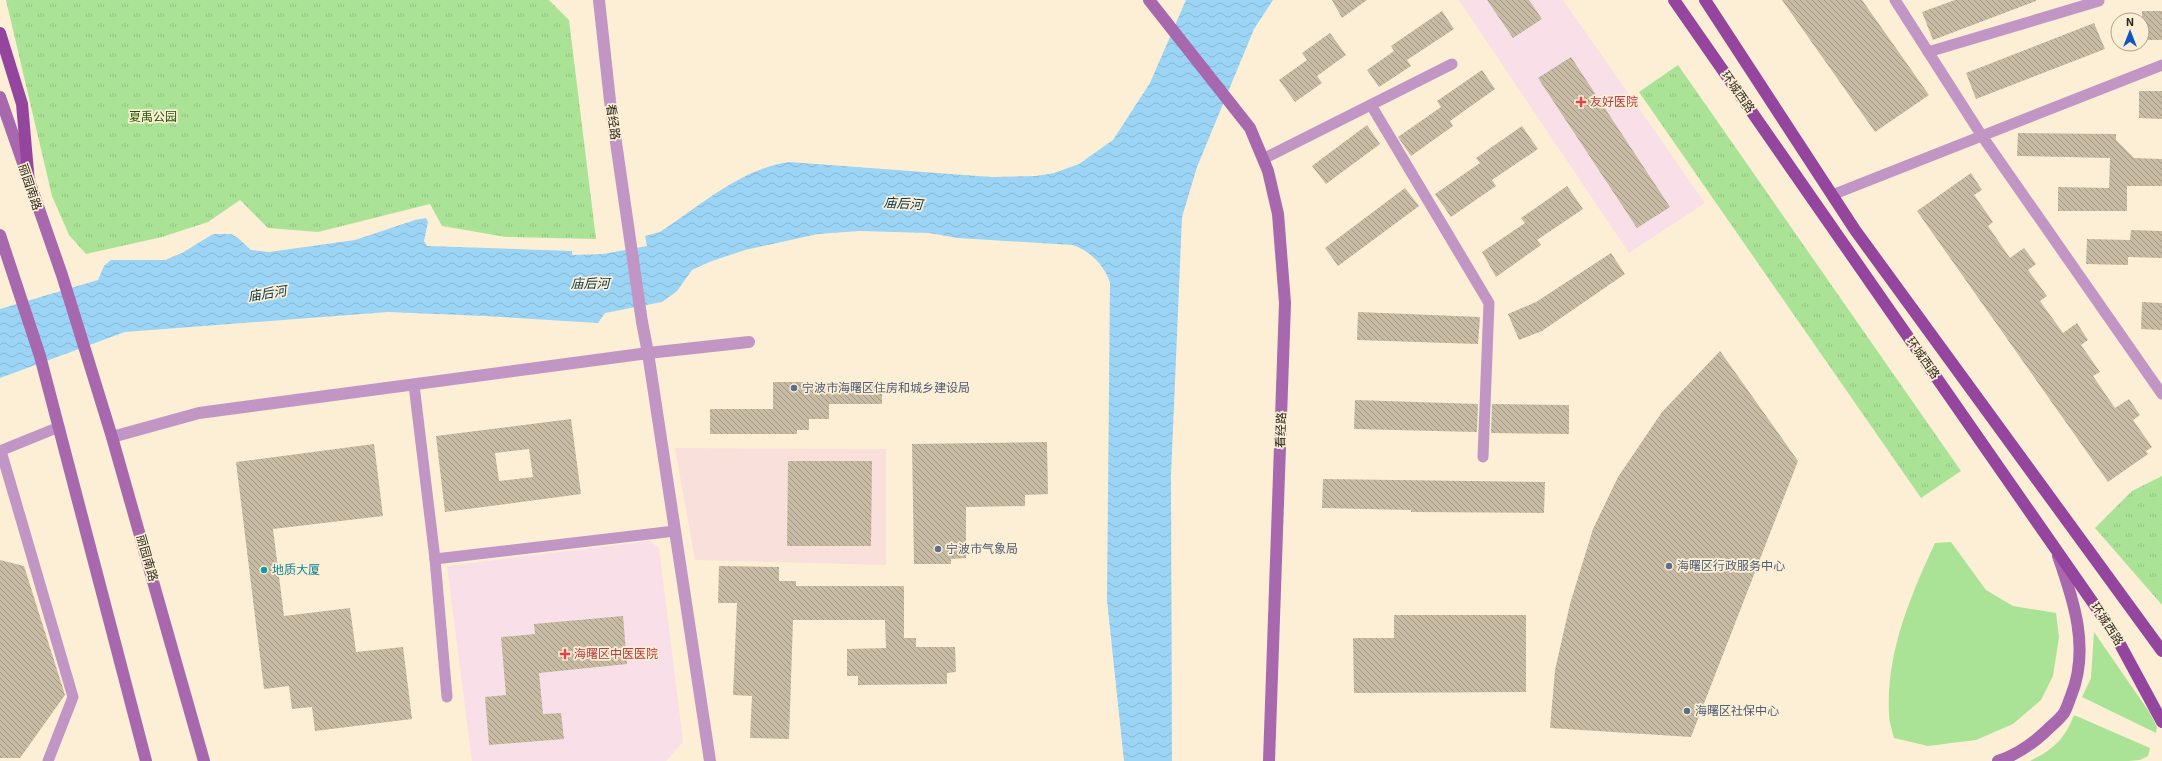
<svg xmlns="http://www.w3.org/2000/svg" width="2162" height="761" viewBox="0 0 2162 761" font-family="'Exo 2','Noto Sans SC',sans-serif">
<defs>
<pattern id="park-tufts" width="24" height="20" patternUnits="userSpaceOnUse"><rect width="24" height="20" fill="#abe396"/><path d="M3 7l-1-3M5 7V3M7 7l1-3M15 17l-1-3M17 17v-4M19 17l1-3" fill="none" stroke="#93c381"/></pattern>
<pattern id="water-waves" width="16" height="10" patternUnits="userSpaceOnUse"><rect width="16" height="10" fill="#9bd4f4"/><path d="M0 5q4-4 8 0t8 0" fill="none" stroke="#86b6d1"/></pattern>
<pattern id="building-back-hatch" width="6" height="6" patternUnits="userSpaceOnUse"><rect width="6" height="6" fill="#c7bba3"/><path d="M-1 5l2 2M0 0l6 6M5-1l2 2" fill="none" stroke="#a29884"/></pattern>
</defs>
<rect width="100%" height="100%" fill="#fcefd6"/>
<polygon fill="#fae0da" points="675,448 886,449 886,565 695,560"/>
<g fill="#f8dfe8">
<polygon points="1459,0 1563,0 1705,203 1629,253"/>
<polygon points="650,541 659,548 683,742 666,761 472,761 447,566"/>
</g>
<g fill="#abe396">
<path d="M1951 542 1986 590 2013 606 2056 613 2059 637 2053 676 2041 700 2013 724 1976 740 1928 746 1894 738C1892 730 1889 722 1889 714 1886 653 1910 597 1935 543Z"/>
<polygon points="2094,632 2150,713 2157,727 2156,733 2082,697 2091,678"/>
<path d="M2074 715 2150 748 2148 756 2140 760 2128 761H2030C2054 749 2064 740 2074 715Z"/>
</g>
<g fill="url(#park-tufts)">
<polygon points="6,0 549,0 569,20 596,239 506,237 442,226 430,204 318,232 268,228 240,200 208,222 162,237 86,254 69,235 52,196"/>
<polygon points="1678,65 1961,471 1921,498 1639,92"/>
<polygon points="2162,476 2162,605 2095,528 2132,491"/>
</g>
<path fill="url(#water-waves)" d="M1186 0H1273L1254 29 1197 167 1182 217 1171 475 1172 761H1124L1107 600 1110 283C1105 266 1090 251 1073 245L958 238 929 233 859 231 818 234 745 250 709 262 692 270 677 291 662 302 605 313 598 323 486 316 388 312 125 332 0 378V309L98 280 104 266 111 260H165L182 253 213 234H231L238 238 251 250 269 252 355 240 415 220 426 218 428 222 424 241 427 246 572 251V255L603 254 647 246 645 236 660 232C701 205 740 169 789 162L991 177 1036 176 1054 173 1079 164 1113 140 1150 83Z"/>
<g fill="url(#building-back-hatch)" fill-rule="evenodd">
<polygon points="1332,0 1367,0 1342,18"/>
<polygon points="1487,0 1529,0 1542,19 1513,38"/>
<polygon points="1782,0 1862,0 1929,95 1875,132"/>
<polygon points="1955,0 2036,0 2036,1 1933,40 1922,12"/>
<polygon points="1442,11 1454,29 1407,60 1411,66 1379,87 1367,70 1394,51 1391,46"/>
<rect x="2142" y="11" width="20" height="29"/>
<polygon points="2094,23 2105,49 1976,99 1966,73"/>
<polygon points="1330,33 1346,55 1317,76 1322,83 1295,102 1279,80 1307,60 1302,53"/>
<polygon points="1571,57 1670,207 1637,228 1538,78"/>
<polygon points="1482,70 1495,89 1450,121 1453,126 1411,156 1398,137 1441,107 1437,101"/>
<polygon points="2139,91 2162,91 2162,119 2139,118"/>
<polygon points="1367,125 1380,144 1326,184 1312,166"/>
<polygon points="1522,126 1538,149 1492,180 1496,186 1451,217 1435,194 1480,163 1476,158"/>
<polygon points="2018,133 2116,134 2116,140 2134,158 2162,159 2162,186 2127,186 2127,211 2058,211 2058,187 2109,188 2110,158 2017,156"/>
<polygon points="1971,173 1982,190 1974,195 1993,222 1988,226 2010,258 2024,248 2036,264 2028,270 2047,296 2040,301 2063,333 2077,323 2088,340 2081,345 2100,372 2093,376 2115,408 2129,399 2140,415 2133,420 2152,447 2146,451 2148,454 2108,482 1917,211"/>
<polygon points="1567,186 1583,209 1537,240 1541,245 1496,277 1482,252 1525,223 1521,218"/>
<polygon points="1405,188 1419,206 1338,266 1325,248"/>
<polygon points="2131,230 2162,231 2162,258 2128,257 2128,265 2086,264 2087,239 2130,240"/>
<polygon points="1611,253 1625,274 1542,331 1519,340 1508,314 1536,302"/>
<polygon points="2142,302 2162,303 2162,330 2141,329"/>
<polygon points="1358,312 1480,317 1478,344 1357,340"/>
<polygon points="1720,351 1798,461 1691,737 1550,728 1555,670 1570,604 1593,529 1618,477 1662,412"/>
<polygon points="773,382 882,382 882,404 829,404 829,419 809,419 809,430 797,430 797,434 710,434 710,409 773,409"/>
<polygon points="1355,400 1478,404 1477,432 1354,429"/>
<polygon points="1492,404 1569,405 1569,434 1491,433"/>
<path d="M571 419 581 494 445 512 436 436ZM529 449 533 477 499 481 495 453Z"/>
<polygon points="1047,442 1048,494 1025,495 1025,506 966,507 966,558 951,559 951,564 914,564 912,444"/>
<polygon points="374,444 383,516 273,529 284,616 350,608 356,652 403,647 412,719 315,731 312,707 292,709 289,686 264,689 236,462"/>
<polygon points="788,461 872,461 871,546 787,546"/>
<polygon points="1323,479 1545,482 1544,513 1411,512 1411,510 1322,508"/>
<polygon points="0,560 24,566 65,695 20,758 0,758"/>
<polygon points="719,566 779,567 779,581 796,581 796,586 904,586 904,638 916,638 916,647 955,647 956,672 947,673 947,684 858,685 858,676 847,676 847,649 886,648 885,620 793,620 789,739 750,738 752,696 733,695 737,603 718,603"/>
<polygon points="1394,615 1526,615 1526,692 1354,693 1353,638 1394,638"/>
<polygon points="623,616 627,664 539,673 543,714 561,713 564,739 489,745 485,697 506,695 501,637 535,634 534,624"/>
</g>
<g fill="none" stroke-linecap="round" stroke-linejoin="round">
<g stroke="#c196c5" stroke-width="11">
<polyline points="1895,0 1982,136 2162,394"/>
<polyline points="1928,52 2099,1"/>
<polyline points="1371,105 1489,303 1483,457"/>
<polyline points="1263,159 1452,64"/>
<polyline points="1832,195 2162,65"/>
<polyline points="414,385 435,559 447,697"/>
<polyline points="0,451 59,427"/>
<polyline points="1,451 73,697 48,761"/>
<polyline points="435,559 675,531"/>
</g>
<g stroke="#c196c5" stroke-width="12">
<polyline points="599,0 610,101 642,322 648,353 749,342"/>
<polyline points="112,437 199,413 648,353 710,761"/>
</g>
<g stroke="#a768ae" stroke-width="12">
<polyline points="1149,0 1250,128 1268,171 1278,214 1285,303 1269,761"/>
<polyline points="0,97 62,275 112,437 204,761"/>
<polyline points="0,235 40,356 146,761"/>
<path d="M1998 761C2016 755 2031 745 2045 732 2051 726 2059 720 2064 713 2067 708 2069 701 2071 696 2090 649 2074 601 2058 556"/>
</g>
<g stroke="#94459d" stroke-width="12">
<polyline points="1674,0 2114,633 2162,722"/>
<polyline points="1705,0 1855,230 2162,651"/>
<polyline points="0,33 22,104 29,183"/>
</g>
</g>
<g fill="#e0444e" stroke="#fcefd6" stroke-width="1.5">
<path d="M1579 96h4v4h4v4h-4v4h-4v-4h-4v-4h4z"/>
<path d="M563 648h4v4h4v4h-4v4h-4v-4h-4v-4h4z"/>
</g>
<g fill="#5c6f8a" stroke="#fcefd6" stroke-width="1.5">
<circle cx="794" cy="388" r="4"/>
<circle cx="938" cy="549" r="4"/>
<circle cx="1669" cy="566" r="4"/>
<circle cx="1687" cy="711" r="4"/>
</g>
<circle fill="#0f9aa8" stroke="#fcefd6" stroke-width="1.5" cx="264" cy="570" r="4"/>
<g text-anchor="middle" stroke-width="3.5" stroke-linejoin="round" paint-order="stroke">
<g font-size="12" fill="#2c271e" stroke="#fcefd6">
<text transform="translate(1738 92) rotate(55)" y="4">环城西路</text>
<text transform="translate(613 122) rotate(82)" y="4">看经路</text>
<text transform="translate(30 187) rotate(71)" y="4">丽园南路</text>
<text transform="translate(1923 358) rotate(55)" y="4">环城西路</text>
<text transform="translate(1281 430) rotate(-88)" y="4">看经路</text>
<text transform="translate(147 558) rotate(74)" y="4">丽园南路</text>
<text transform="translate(2107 624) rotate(57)" y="4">环城西路</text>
</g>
<g font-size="12" fill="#be3a42" stroke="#fcefd6" text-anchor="start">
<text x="1590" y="106">友好医院</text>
<text x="574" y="658">海曙区中医医院</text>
</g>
<g font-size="12" fill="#225703" stroke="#fcefd6">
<text x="153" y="121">夏禹公园</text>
</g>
<g font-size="12" fill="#4e5e75" stroke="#fcefd6" text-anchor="start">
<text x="802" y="392">宁波市海曙区住房和城乡建设局</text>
<text x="946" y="553">宁波市气象局</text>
<text x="1677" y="570">海曙区行政服务中心</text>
<text x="1695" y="715">海曙区社保中心</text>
</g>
<g font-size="12" fill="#0d838f" stroke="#fcefd6" text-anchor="start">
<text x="272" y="574">地质大厦</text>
</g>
<g font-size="13" font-style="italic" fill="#07374c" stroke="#fcefd6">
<text transform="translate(903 203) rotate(4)" y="5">庙后河</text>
<text x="590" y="288">庙后河</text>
<text transform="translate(267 293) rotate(-9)" y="5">庙后河</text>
</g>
</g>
<g transform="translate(2130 32)"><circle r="19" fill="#fcefd6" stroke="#a99f8c"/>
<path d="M0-3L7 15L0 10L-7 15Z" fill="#1056c0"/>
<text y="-6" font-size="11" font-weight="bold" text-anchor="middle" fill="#2c271e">N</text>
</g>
</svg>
